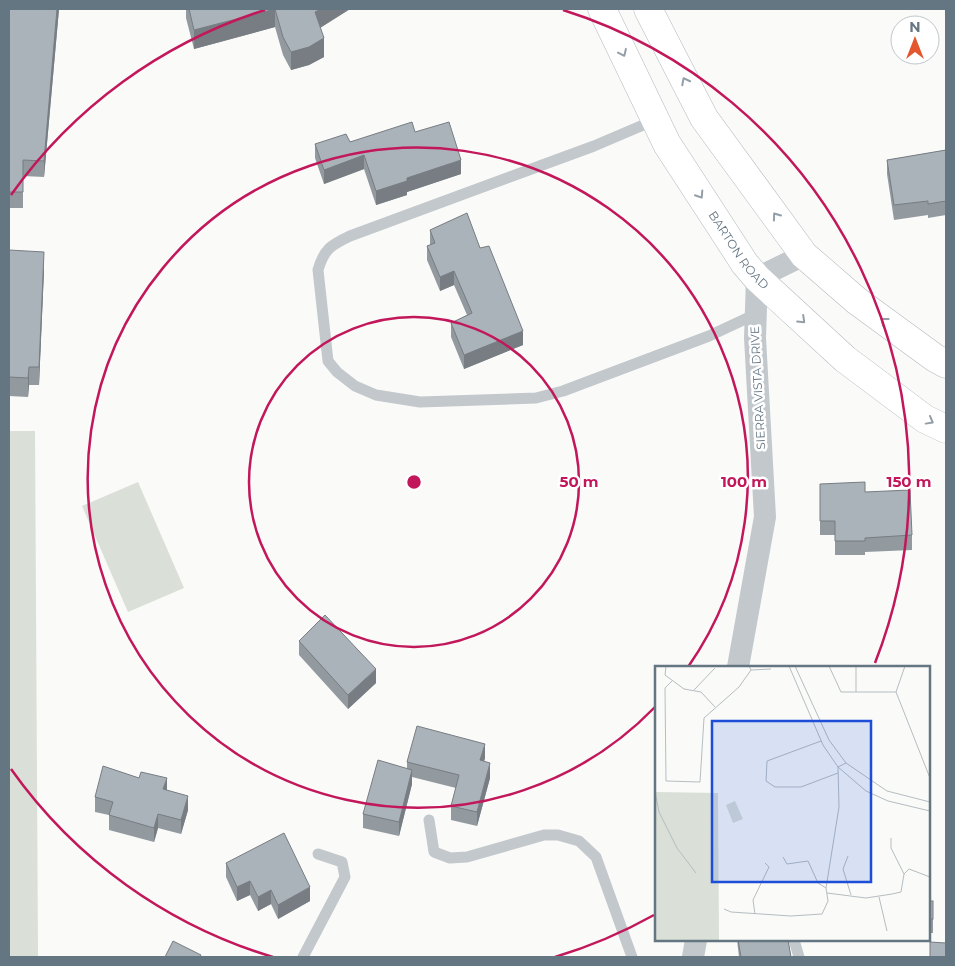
<svg xmlns="http://www.w3.org/2000/svg" width="955" height="966" viewBox="0 0 955 966" font-family="Montserrat,sans-serif">
<rect width="100%" height="100%" fill="#fafaf8"/>
<g fill="#dadfd7">
<polygon points="9,431 35,431 38,957 9,957"/>
<polygon points="138,482 184,588 128,612 82,506"/>
</g>
<g fill="none" stroke-linecap="round" stroke-linejoin="round">
<defs>
<g id="secondary">
<path id="s1" d="M602 9 667 144 745 264 757 278 845 359 925 419 946 429"/>
<polyline points="648,9 704,118 804,255 857,301 935,358 946,364"/>
</g>
</defs>
<use href="#secondary" stroke="#b3babf" stroke-width="29"/>
<g stroke="#c3c8cc" stroke-width="11">
<path d="M655 120 594 146 350 236C331 245 324 249 318 270L328 361 337 372 355 386 376 395 420 402 536 398 563 391 709 336 756 314"/>
<polyline points="429,820 434,852 450,858 467,857 544,835 558,835 579,841 596,857 632,957"/>
<polyline points="794,940 799,957"/>
<polyline points="303,957 345,877 342,862 318,854"/>
</g>
<g stroke="#c3c8cc" stroke-width="22">
<polyline points="738,667 765,517 755,338 757,278 804,255"/>
<polyline points="693,957 696,940"/>
</g>
<use href="#secondary" stroke="#fff" stroke-width="28"/>
</g>
<g fill="#929a9f">
<polygon points="9,9 59,9 44,177 23,176 23,208 9,208"/>
<polygon points="186,9 350,9 320,28 324,57 309,65 291,70 283,55 275,27 194,49 186,18"/>
<polygon points="415,132 461,174 407,192 407,195 376,205 364,169 324,184 315,158 315,144 350,142"/>
<polygon points="946,150 946,215 928,218 928,215 894,220 887,174 887,160"/>
<polygon points="430,230 480,248 523,345 464,369 451,337 451,323 467,315 454,285 440,291 427,260 427,246 430,245"/>
<polygon points="9,250 44,270 39,385 29,385 28,397 9,396"/>
<polygon points="820,484 865,492 912,535 912,550 865,552 865,555 835,555 835,535 820,535"/>
<polygon points="299,641 376,683 348,709 299,655"/>
<polygon points="485,758 484,761 490,778 477,826 451,820 451,806 456,788 412,777 412,784 399,836 363,828 363,814 407,769 407,762"/>
<polygon points="167,790 188,810 181,834 158,828 154,842 109,830 109,815 95,812 95,797"/>
<polygon points="226,863 310,901 278,919 271,904 258,911 250,895 237,901 226,877"/>
<rect x="929" y="901" width="4" height="32"/>
<polygon points="737,940 788,940 791,957 739,957"/>
</g>
<g fill="#777d82">
<polygon points="57,9 59,9 44,177 44,161"/>
<polygon points="275,9 275,27 194,49 194,30"/>
<polygon points="321,9 350,9 315,31 315,12"/>
<polygon points="324,38 324,57 309,65 291,70 291,52"/>
<polygon points="364,155 364,169 324,184 324,170"/>
<polygon points="461,160 461,174 407,192 407,195 376,205 376,191 407,178"/>
<polygon points="44,252 44,270 39,385 39,367"/>
<polygon points="454,271 454,285 440,291 440,277"/>
<polygon points="523,331 523,345 464,369 464,355"/>
<polygon points="29,367 29,385 28,397 28,378"/>
<polygon points="376,669 376,683 348,709 348,695"/>
<polygon points="485,744 485,758 480,774 480,760"/>
<polygon points="490,763 490,778 477,826 477,812"/>
<polygon points="412,770 412,784 399,836 399,822"/>
<polygon points="167,778 167,792 163,789"/>
<polygon points="188,796 188,810 181,834 181,820"/>
<polygon points="158,814 158,828 154,842 154,828"/>
<polygon points="250,881 250,895 237,901 237,887"/>
<polygon points="310,887 310,901 278,919 278,905"/>
<polygon points="271,890 271,904 258,911 258,897"/>
</g>
<g fill="#aab3b9" stroke="#777d82">
<polygon points="9,9 57,9 44,161 23,160 23,192 9,192"/>
<polygon points="189,9 321,9 315,12 324,38 309,47 291,52 283,37 275,9 194,30"/>
<polygon points="412,122 415,132 449,122 461,160 407,178 407,181 376,191 364,155 324,170 315,144 346,134 350,142"/>
<polygon points="946,150 946,201 928,204 928,201 894,205 887,160"/>
<polygon points="467,213 480,248 489,246 523,331 464,355 451,323 472,313 454,271 440,277 427,246 435,243 430,230"/>
<polygon points="9,250 44,252 39,367 29,367 28,378 9,377"/>
<polygon points="865,482 865,492 910,490 912,535 865,538 865,541 835,541 835,521 820,521 820,484"/>
<polygon points="325,615 376,669 348,695 299,641"/>
<polygon points="417,726 485,744 480,760 490,763 477,812 451,806 459,775 407,762"/>
<polygon points="378,760 412,770 399,822 363,814"/>
<polygon points="103,766 139,778 141,772 167,778 163,789 188,796 181,820 158,814 154,828 109,815 113,802 95,797"/>
<polygon points="284,833 310,887 278,905 271,890 258,897 250,881 237,887 226,863"/>
<rect x="929" y="901" width="4" height="18"/>
<polygon points="738,940 788,940 791,957 741,957"/>
<polygon points="173,941 201,955 200,957 165,957"/>
<polygon points="930,942 946,943 946,957 930,957"/>
</g>
<defs><path id="oneway-chevron" d="M-2-3.5L2.5 0L-2 3.5" fill="none" stroke-width="1.6" stroke-linecap="round" stroke-linejoin="round" transform="scale(1.25)"/></defs>
<g stroke="#939fa8">
<use href="#oneway-chevron" transform="translate(623 53) rotate(65)"/>
<use href="#oneway-chevron" transform="translate(685 81) rotate(-117)"/>
<use href="#oneway-chevron" transform="translate(700 195) rotate(57)"/>
<use href="#oneway-chevron" transform="translate(776 216) rotate(-126)"/>
<use href="#oneway-chevron" transform="translate(802 320) rotate(43)"/>
<use href="#oneway-chevron" transform="translate(884 321) rotate(-143)"/>
<use href="#oneway-chevron" transform="translate(930 421) rotate(29)"/>
</g>
<g fill="none" stroke="#c2185b" stroke-width="2.5">
<circle cx="414" cy="482" r="165"/>
<path d="M655 707A330 330 0 1 1 688 667"/>
<path d="M654 915A495 495 0 0 1 555 957M273 957A495 495 0 0 1 11 769M11 195A495 495 0 0 1 265 10M563 10A495 495 0 0 1 875 663"/>
</g>
<g text-anchor="middle" stroke-width="5" stroke-linejoin="round" paint-order="stroke">
<g font-size="12" fill="#657683" stroke="#fff">
<text dy="4" stroke="none"><textPath href="#s1" startOffset="278">BARTON ROAD</textPath></text>
<text transform="translate(758 388) rotate(-93)" y="4">SIERRA VISTA DRIVE</text>
</g>
</g>
<g transform="translate(655 666)">
<rect width="275" height="275" fill="#fafaf8"/>
<path d="M0 126 63 127 64 275H0ZM80 135 88 153 78 157 71 139Z" fill="#dadfd7"/>
<path fill="none" stroke="#b5bdc2" stroke-width="1" d="M11 0 10 9 29 23 46 26 60 41M134 0 168 79 183 101 211 125 233 135 275 145M140 0 174 74 191 97 232 125 275 136M174 0 186 26H241M201 0V26M250 0 241 26 275 112M96 4 116 3M18 14 10 22 11 115 45 116 49 52 84 21 96 4 94 0M39 24 60 2M166 75 112 95 111 115 120 121H146L183 107M0 126 4 146 22 182 41 207M236 172V182L249 208M193 190 188 203 196 229M128 191 132 198 153 195 163 217 171 222M172 227 211 232 237 228 246 226 249 208 254 203 275 211M224 231 232 265M69 243 76 246 136 250 167 248 173 235 171 222 184 141 183 101 191 97M100 248 98 234 114 201 110 197"/>
<path fill="#1d4ed8" fill-opacity="0.15" stroke="#1d4ed8" stroke-width="2.5" d="M57 55H216V216H57Z"/>
<rect width="275" height="275" fill="none" stroke="#657683" stroke-width="2.5"/>
</g>
<circle cx="414" cy="482" r="8" fill="#c2185b" stroke="#fff" stroke-width="2.5"/>
<g font-size="15" text-anchor="middle" font-weight="bold" fill="#c2185b" stroke="#fff" stroke-width="5" stroke-linejoin="round" paint-order="stroke">
<text x="579" y="487">50 m</text>
<text x="744" y="487">100 m</text>
<text x="909" y="487">150 m</text>
</g>
<rect width="955" height="966" fill="none" stroke="#657683" stroke-width="20"/>
<g transform="translate(915 40)"><circle r="24" fill="#ffffff" stroke="#c1c8cd"/>
<path d="M0-4L9 19L0 12L-9 19Z" fill="#e4572e"/>
<text y="-8" font-size="14" font-weight="bold" text-anchor="middle" fill="#657683">N</text>
</g>
</svg>
